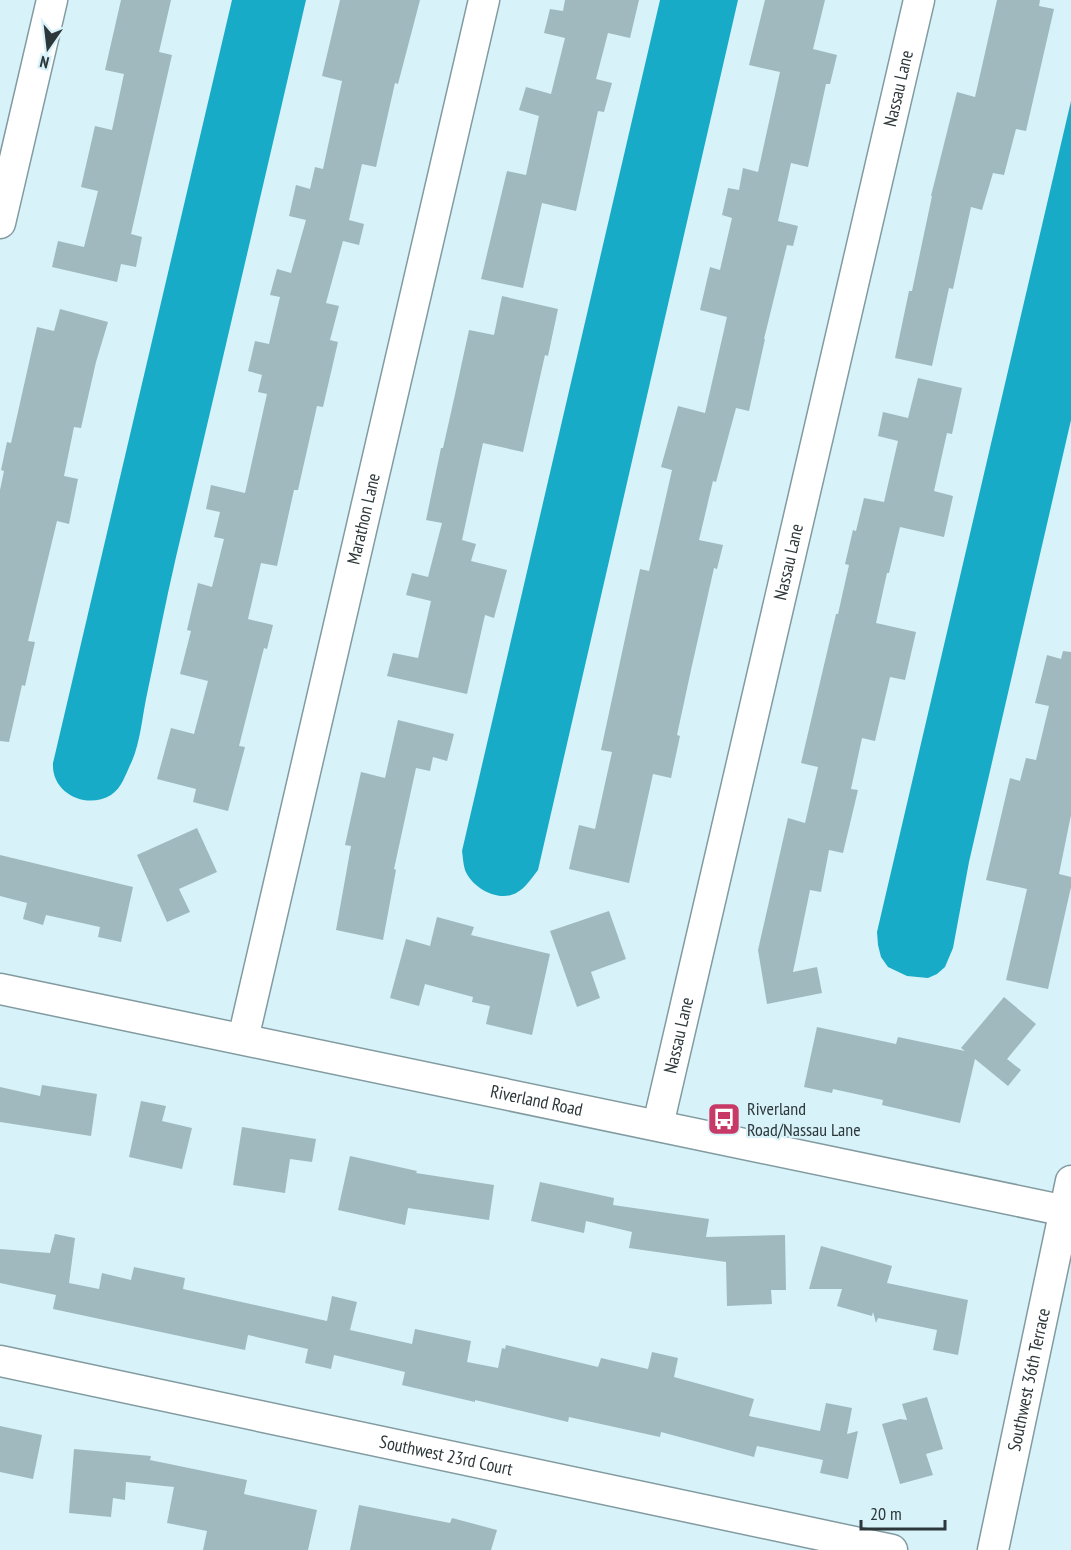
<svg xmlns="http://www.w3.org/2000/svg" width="1071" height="1550" viewBox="0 0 1071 1550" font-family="'PT Sans Narrow',sans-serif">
<rect width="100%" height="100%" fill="#d7f2f9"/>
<g fill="#18abc7">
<path d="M232 0H306C263 186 220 371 176 557 165 604 156 652 146 699 142 719 140 742 132 761 126 773 122 788 111 795 86 810 51 793 53 763Z"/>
<path d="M660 0H738L538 870C531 879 523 892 511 895 494 900 471 886 465 870 463 864 463 857 462 851Z"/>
<polygon points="1071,101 1071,420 969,862 953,948 945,967 937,974 928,978 907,976 888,967 881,957 878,945 877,932"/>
</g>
<g fill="#9fb9bf">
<polygon points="121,0 171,0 159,52 172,55 131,234 142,237 136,267 121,264 117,282 52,267 58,241 84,247 98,191 81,187 95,126 112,130 124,74 105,70"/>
<polygon points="340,0 420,0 398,84 395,83 376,167 362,164 349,220 364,224 359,245 343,241 326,303 339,306 330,340 338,342 323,407 317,406 298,490 294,490 277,566 261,563 248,619 273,625 267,649 264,648 239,746 245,747 228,811 193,802 196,789 157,779 171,728 194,734 208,681 180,674 191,631 187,630 198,583 212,587 224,539 214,537 220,512 206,509 211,485 245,493 267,394 258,392 262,375 248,371 255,341 269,344 280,297 270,295 277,269 291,273 306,220 289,216 296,185 310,189 315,167 323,169 342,81 322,76"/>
<polygon points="565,0 639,0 630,38 608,33 596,79 612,83 604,112 598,111 576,211 542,203 523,288 481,279 507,171 526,175 539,116 519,110 526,87 551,94 565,38 544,33 550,9 563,11"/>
<polygon points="765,0 825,0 813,49 837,55 830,84 826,84 808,167 791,163 778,221 798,226 793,246 787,245 764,339 765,339 749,411 736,408 716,482 713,481 699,540 723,545 717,569 714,568 691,670 677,735 680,736 671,778 653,774 629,883 569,869 579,825 595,829 612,752 601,750 640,569 649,571 672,470 661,467 678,406 705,413 727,317 700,310 710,267 720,270 732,218 722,215 728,188 739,190 743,168 758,172 780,72 749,65"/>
<polygon points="997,0 1040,0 1039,6 1054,9 1026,131 1016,129 1004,175 993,173 982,210 971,207 953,289 949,288 932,366 895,358 909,291 912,291 932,196 931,196 957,92 975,97"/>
<polygon points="502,296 558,309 548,356 545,355 523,452 483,443 462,540 476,544 471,561 507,570 494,618 485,615 467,694 387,676 393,653 418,658 431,601 406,595 412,573 428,577 442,523 426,520 441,448 443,448 454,399 469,330 494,335"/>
<polygon points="60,309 108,322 96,362 81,428 74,427 64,476 78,479 69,524 57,521 28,641 35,642 25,686 22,685 9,742 0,741 0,490 4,471 1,470 7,442 11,443 37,327 54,331"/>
<polygon points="918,378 962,388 952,434 947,433 934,491 953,496 944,537 900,527 889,573 887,573 876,623 916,632 905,680 890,677 875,741 862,738 851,789 858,790 843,853 829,850 821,892 810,890 793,972 817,967 822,993 767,1004 758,950 788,818 805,823 818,767 801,763 836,614 838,614 849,565 845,564 853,530 856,531 864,498 884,502 898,441 878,436 883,412 908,418"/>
<polygon points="1063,651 1071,652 1071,815 1059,874 1071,877 1071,887 1048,989 1006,980 1027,889 986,880 1010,778 1020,781 1026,758 1036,760 1049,706 1035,703 1047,655 1061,659"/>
<polygon points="398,720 454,734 447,761 433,757 430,771 416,768 394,869 396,870 383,940 336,930 351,846 345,845 361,772 385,778"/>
<polygon points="197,828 217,872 179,889 190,912 167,922 137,855"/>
<polygon points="0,855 133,887 121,942 98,937 100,927 46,915 43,925 23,919 27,903 0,896"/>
<polygon points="609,911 626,959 591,972 600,998 577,1007 550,931"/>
<polygon points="437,917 474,927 471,935 550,954 532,1035 486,1024 490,1006 472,1002 473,997 425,984 419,1006 390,998 406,939 430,946"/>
<polygon points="1004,997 1036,1024 1007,1059 1021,1070 1008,1086 975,1059 960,1123 882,1105 883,1100 833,1089 832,1093 804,1087 817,1027 896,1044 898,1037 965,1051 961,1048"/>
<polygon points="42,1085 97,1094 91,1136 0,1122 0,1087 40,1096"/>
<polygon points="141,1101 166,1106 162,1121 192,1128 182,1169 129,1157"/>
<polygon points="242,1127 316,1139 312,1162 290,1159 285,1193 233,1185"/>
<polygon points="350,1156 417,1171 416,1173 494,1185 489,1220 408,1208 405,1225 338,1210"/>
<polygon points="540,1182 614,1198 613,1205 709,1219 706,1237 785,1235 786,1290 771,1290 772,1304 727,1306 726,1262 629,1248 632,1232 586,1221 584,1233 531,1221"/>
<polygon points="55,1234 75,1238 69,1283 99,1289 102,1273 131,1280 134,1267 185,1278 183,1289 327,1321 332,1296 357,1302 350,1330 412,1344 415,1329 471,1341 467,1362 498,1368 502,1348 505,1349 506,1345 598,1367 601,1358 648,1369 652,1352 678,1358 674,1377 754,1399 749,1416 820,1431 826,1403 852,1408 847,1434 858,1431 848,1479 820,1473 823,1460 757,1446 754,1457 661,1432 660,1437 569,1417 568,1422 475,1400 475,1402 402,1385 405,1372 334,1355 331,1369 305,1363 308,1349 248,1335 245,1350 53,1309 56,1295 0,1283 0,1249 50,1253"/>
<polygon points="821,1246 892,1266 887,1283 968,1300 958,1355 933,1350 937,1330 878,1318 876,1323 873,1312 872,1316 837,1306 842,1289 809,1289"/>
<polygon points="927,1397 943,1449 926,1454 933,1475 900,1484 882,1424 900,1419 907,1420 902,1404"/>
<polygon points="0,1426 42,1435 33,1479 0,1472"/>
<polygon points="74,1449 151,1456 150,1460 247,1480 244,1494 317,1510 308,1550 203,1550 207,1531 167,1523 174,1487 126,1482 125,1500 113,1498 111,1517 69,1513"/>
<polygon points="359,1505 450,1523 452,1518 497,1530 491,1550 350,1550"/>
</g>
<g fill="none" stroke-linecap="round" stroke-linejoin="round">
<defs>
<g id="minor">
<polyline points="0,223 52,0"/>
<path id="s1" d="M0 989 1071 1212"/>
<path id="s2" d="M243 1039 484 0"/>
<path id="s3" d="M658 1125 919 0"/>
<path id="s4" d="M0 1361 892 1550"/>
<path id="s5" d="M993 1550 1071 1181"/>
</g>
</defs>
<use href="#minor" stroke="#829ba1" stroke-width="33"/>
<use href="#minor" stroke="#fff" stroke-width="30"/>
</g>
<defs>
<symbol id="bus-square" viewBox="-11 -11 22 22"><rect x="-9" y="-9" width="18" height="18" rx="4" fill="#c73a67" stroke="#d7f2f9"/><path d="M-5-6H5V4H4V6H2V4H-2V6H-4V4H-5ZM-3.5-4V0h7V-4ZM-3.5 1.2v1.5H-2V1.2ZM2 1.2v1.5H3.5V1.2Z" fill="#fff"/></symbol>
</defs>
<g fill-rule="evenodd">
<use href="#bus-square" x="705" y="1100" width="38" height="38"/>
</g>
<g text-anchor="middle" stroke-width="4.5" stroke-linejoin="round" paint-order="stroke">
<g font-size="18" fill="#2d373a" stroke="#d7f2f9">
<text dy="6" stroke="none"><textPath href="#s3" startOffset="1064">Nassau Lane</textPath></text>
<text dy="6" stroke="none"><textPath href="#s2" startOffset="534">Marathon Lane</textPath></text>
<text dy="6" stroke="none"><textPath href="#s3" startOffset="578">Nassau Lane</textPath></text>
<text dy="6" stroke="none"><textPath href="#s3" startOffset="92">Nassau Lane</textPath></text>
<text dy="6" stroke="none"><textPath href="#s1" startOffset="548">Riverland Road</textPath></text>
<text dy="6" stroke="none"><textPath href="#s5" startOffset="174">Southwest 36th Terrace</textPath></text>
<text dy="6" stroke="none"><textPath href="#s4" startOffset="456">Southwest 23rd Court</textPath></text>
</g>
<g font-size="18" fill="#2d373a" stroke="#d7f2f9" text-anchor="start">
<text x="747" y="1115">Riverland<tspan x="747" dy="21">Road/Nassau Lane</tspan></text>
</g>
</g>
<g transform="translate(48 48) rotate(194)" stroke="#d7f2f9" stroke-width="4.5" paint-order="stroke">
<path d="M0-4.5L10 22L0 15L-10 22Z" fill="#2d373a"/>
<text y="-9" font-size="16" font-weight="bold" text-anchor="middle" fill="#2d373a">N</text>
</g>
<path d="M861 1520v9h84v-9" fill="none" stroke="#2d373a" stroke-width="3"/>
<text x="870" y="1520" font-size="18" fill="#2d373a" stroke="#d7f2f9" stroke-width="4.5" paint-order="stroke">20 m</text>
</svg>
